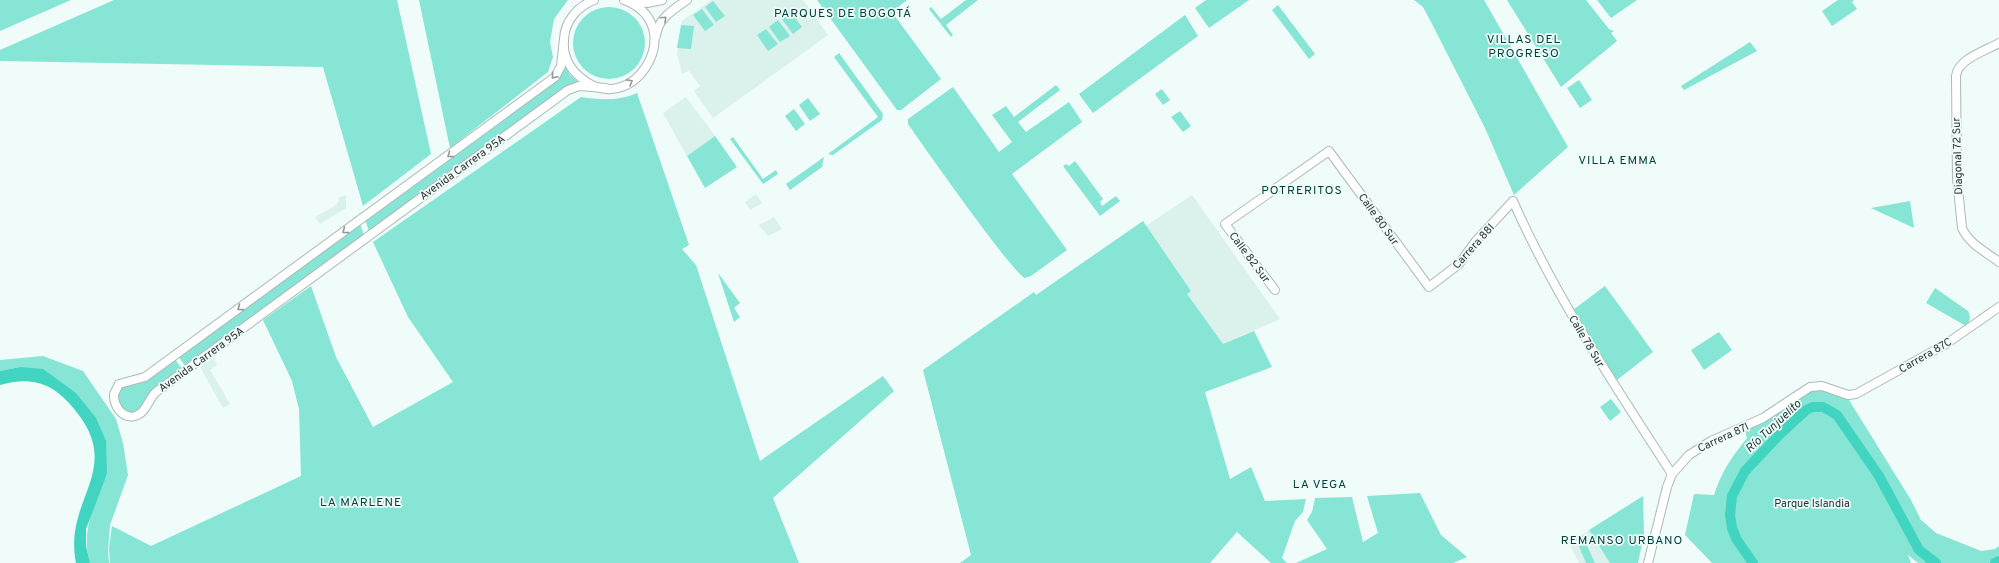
<svg xmlns="http://www.w3.org/2000/svg" width="1999" height="563" viewBox="0 0 1999 563" font-family="Overpass,sans-serif">
<rect width="100%" height="100%" fill="#effcfa"/>
<g fill="#daf1ec">
<polygon points="711,0 803,0 828,35 713,118 694,91 700,86 689,71 682,74 677,54 682,21"/>
<polygon points="686,97 715,136 687,156 663,113"/>
<polygon points="756,194 762,203 750,210 745,202"/>
<polygon points="346,195 346,208 320,224 315,217 336,205 339,201 338,198"/>
<polygon points="1192,195 1280,319 1223,344 1186,294 1191,291 1146,226"/>
<polygon points="774,217 782,229 768,236 759,225"/>
<polygon points="214,358 217,365 210,370 230,404 223,408 200,367"/>
<polygon points="1589,530 1610,563 1579,563 1569,543"/>
</g>
<g fill="#86e5d4">
<polygon points="0,0 71,0 0,31"/>
<polygon points="114,0 397,0 431,154 363,206 323,67 0,61 0,50"/>
<polygon points="419,0 568,0 554,19 550,42 553,57 548,72 450,148"/>
<polygon points="817,0 907,0 892,12 941,79 901,110 897,110"/>
<polygon points="966,0 978,0 946,25 953,35 951,37 929,9 931,7 941,19"/>
<polygon points="1206,0 1249,0 1209,28 1195,8"/>
<polygon points="1414,0 1484,0 1568,147 1514,195 1485,128 1431,22 1423,7"/>
<polygon points="1507,0 1586,0 1609,29 1614,31 1611,33 1617,41 1561,87"/>
<polygon points="1597,0 1637,0 1611,18"/>
<polygon points="1838,0 1854,0 1852,2 1857,9 1832,26 1822,11"/>
<polygon points="713,1 725,16 716,22 705,7"/>
<polygon points="1278,5 1315,54 1309,59 1272,10"/>
<circle cx="609" cy="43" r="36"/>
<polygon points="702,9 714,25 705,31 693,15"/>
<polygon points="790,11 802,27 793,34 781,18"/>
<polygon points="1185,15 1198,36 1093,113 1079,94"/>
<polygon points="778,20 790,36 780,42 769,27"/>
<polygon points="681,25 694,26 691,49 677,48"/>
<polygon points="766,29 778,44 768,51 757,35"/>
<polygon points="1750,42 1757,51 1684,90 1681,86"/>
<polygon points="839,53 883,114 882,120 833,155 828,154 878,117 834,57"/>
<polygon points="565,66 570,75 580,84 567,87 369,231 365,220 559,77"/>
<polygon points="1579,80 1592,100 1580,108 1567,88"/>
<path d="M1056 85 1060 90 1018 122 1026 132 1069 102 1082 122 1012 174 1067 250 1031 276 1025 278C1014 275 922 144 908 124V119L953 87 999 152 1012 142 992 115 1006 106 1014 117Z"/>
<polygon points="1162,89 1170,100 1163,105 1155,94"/>
<path d="M637 93 689 245 682 249 696 265 760 461 883 376 894 391 773 498 799 563H110L109 548 112 526 151 546 301 476 299 409 292 381 263 320 311 286 336 357 373 427 453 382 408 317 373 242 581 97C600 100 619 101 637 93Z"/>
<polygon points="808,98 820,114 810,121 799,105"/>
<polygon points="794,109 805,124 796,131 785,116"/>
<polygon points="1180,111 1191,126 1183,132 1171,117"/>
<polygon points="715,136 737,167 705,188 687,156"/>
<polygon points="733,137 763,179 776,170 778,174 763,184 730,139"/>
<polygon points="824,157 822,167 790,190 786,184"/>
<polygon points="1075,161 1103,199 1100,202 1102,206 1116,196 1120,201 1100,216 1063,166 1066,164 1069,166"/>
<polygon points="1910,201 1914,228 1871,208"/>
<polygon points="1143,221 1191,291 1187,294 1223,344 1254,331 1272,367 1205,392 1230,479 1251,467 1265,501 1306,499 1303,512 1295,521 1282,558 1287,563 1271,563 1237,532 1210,563 960,563 971,555 923,370 1034,292 1036,295"/>
<polygon points="360,224 364,235 186,367 178,356"/>
<polygon points="718,273 740,303 734,308 740,317 734,322"/>
<polygon points="1605,286 1653,352 1617,380 1593,344 1573,310"/>
<path d="M1935 288 1968 311C1971 317 1970 321 1966 326L1926 303Z"/>
<polygon points="1719,332 1732,350 1704,370 1691,350"/>
<path d="M43 356 83 371 116 419 123 443 128 475 110 525 108 551 109 563H90C80 532 95 502 107 474L76 393 20 367 0 371V360Z"/>
<polygon points="174,358 183,370 134,414 126,413 120,409 117,393 120,388"/>
<path d="M1813 389 1838 394 1849 400 1911 500 1921 520 1936 533 1981 551 1995 549 1999 546V563H1918L1908 555 1911 563H1712L1685 535 1694 494 1714 495C1722 471 1731 458 1747 438L1745 431Z"/>
<polygon points="1611,399 1621,412 1610,421 1600,407"/>
<polygon points="1420,493 1441,535 1467,557 1453,563 1296,563 1327,549 1307,520 1312,512 1315,498 1352,497 1363,542 1378,533 1367,496"/>
<polygon points="1643,496 1644,534 1638,563 1610,563 1589,530"/>
<polygon points="1582,535 1595,563 1586,563 1576,539"/>
</g>
<path fill="#41d4c0" d="M20 367 43 369 76 393 96 418 106 441 107 474 86 529V546L90 563H76C62 494 133 467 64 398 46 380 24 378 0 385V371Z"/>
<g fill="none" stroke-linecap="round" stroke-linejoin="round">
<polyline stroke="#41d4c0" stroke-width="1.5" points="1919,550 1927,563"/>
<g stroke="#41d4c0" stroke-width="10">
<polyline points="1753,563 1737,540 1732,528 1730,515 1732,496 1745,471 1780,434 1806,410 1813,407 1823,407 1837,415 1879,476 1919,550 1936,563"/>
<polyline points="1995,563 1999,561"/>
</g>
<defs>
<g id="secondary">
<path d="M594 0C577 7 565 21 564 39 562 54 569 68 580 77 632 123 692 25 624 0"/>
<polyline points="631,2 647,3 662,0"/>
<path d="M656 36C658 18 673 10 687 0"/>
<path d="M564 40 561 66 555 77 145 377 119 384 114 394C113 410 129 425 143 411 148 405 150 398 156 392L568 90 579 86 606 88"/>
<path d="M1999 43C1985 51 1958 59 1956 76L1957 178 1962 228C1969 244 1986 252 1999 262"/>
<path d="M1275 290 1225 224 1329 151 1429 287 1459 264 1475 242 1513 201C1556 298 1615 386 1672 474"/>
<polyline points="1648,563 1667,487 1672,474 1689,455 1711,441 1763,418 1810,387 1822,386 1848,395 1856,394 1946,344 1999,307"/>
</g>
</defs>
<use href="#secondary" stroke="#adb9b7" stroke-width="10"/>
<use href="#secondary" stroke="#fff" stroke-width="8"/>
</g>
<defs><path id="oneway-chevron" d="M-2-3.5L2.5 0L-2 3.5" fill="none" stroke-width="1.6" stroke-linecap="round" stroke-linejoin="round"/></defs>
<g stroke="#969898">
<use href="#oneway-chevron" transform="translate(664 19) rotate(-43)"/>
<use href="#oneway-chevron" transform="translate(554 76) rotate(131)"/>
<use href="#oneway-chevron" transform="translate(630 82) rotate(-29)"/>
<use href="#oneway-chevron" transform="translate(450 155) rotate(144)"/>
<use href="#oneway-chevron" transform="translate(345 231) rotate(144)"/>
<use href="#oneway-chevron" transform="translate(240 308) rotate(144)"/>
</g>
<g text-anchor="middle" stroke-width="3.5" stroke-linejoin="round" paint-order="stroke">
<g font-size="11" fill="#2d3231" stroke="#effcfa">
<text transform="translate(1957 156) rotate(-92)" y="4">Diagonal 72 Sur</text>
<text transform="translate(462 167) rotate(-36)" y="4">Avenida Carrera 95A</text>
<text transform="translate(1379 219) rotate(54)" y="4">Calle 80 Sur</text>
<text transform="translate(1473 246) rotate(-48)" y="4">Carrera 88I</text>
<text transform="translate(1250 257) rotate(53)" y="4">Calle 82 Sur</text>
<text transform="translate(1587 341) rotate(59)" y="4">Calle 78 Sur</text>
<text transform="translate(1925 355) rotate(-30)" y="4">Carrera 87C</text>
<text transform="translate(201 359) rotate(-36)" y="4">Avenida Carrera 95A</text>
<text transform="translate(1723 437) rotate(-25)" y="4">Carrera 87I</text>
</g>
<g font-size="11" fill="#18302b" stroke="#effcfa">
<text x="1812" y="507">Parque Islandia</text>
</g>
<g font-size="12" letter-spacing="1" fill="#004039" stroke="#effcfa">
<text x="843" y="17">PARQUES DE BOGOTÁ</text>
<text x="1524" y="43">VILLAS DEL<tspan x="1524" dy="14">PROGRESO</tspan></text>
<text x="1618" y="164">VILLA EMMA</text>
<text x="1302" y="194">POTRERITOS</text>
<text x="1320" y="488">LA VEGA</text>
<text x="361" y="506">LA MARLENE</text>
<text x="1622" y="544">REMANSO URBANO</text>
</g>
<g font-size="12" font-style="italic" fill="#1d3531" stroke="#effcfa">
<text transform="translate(1773 426) rotate(-43)" y="4">Río Tunjuelito</text>
</g>
</g>
</svg>
